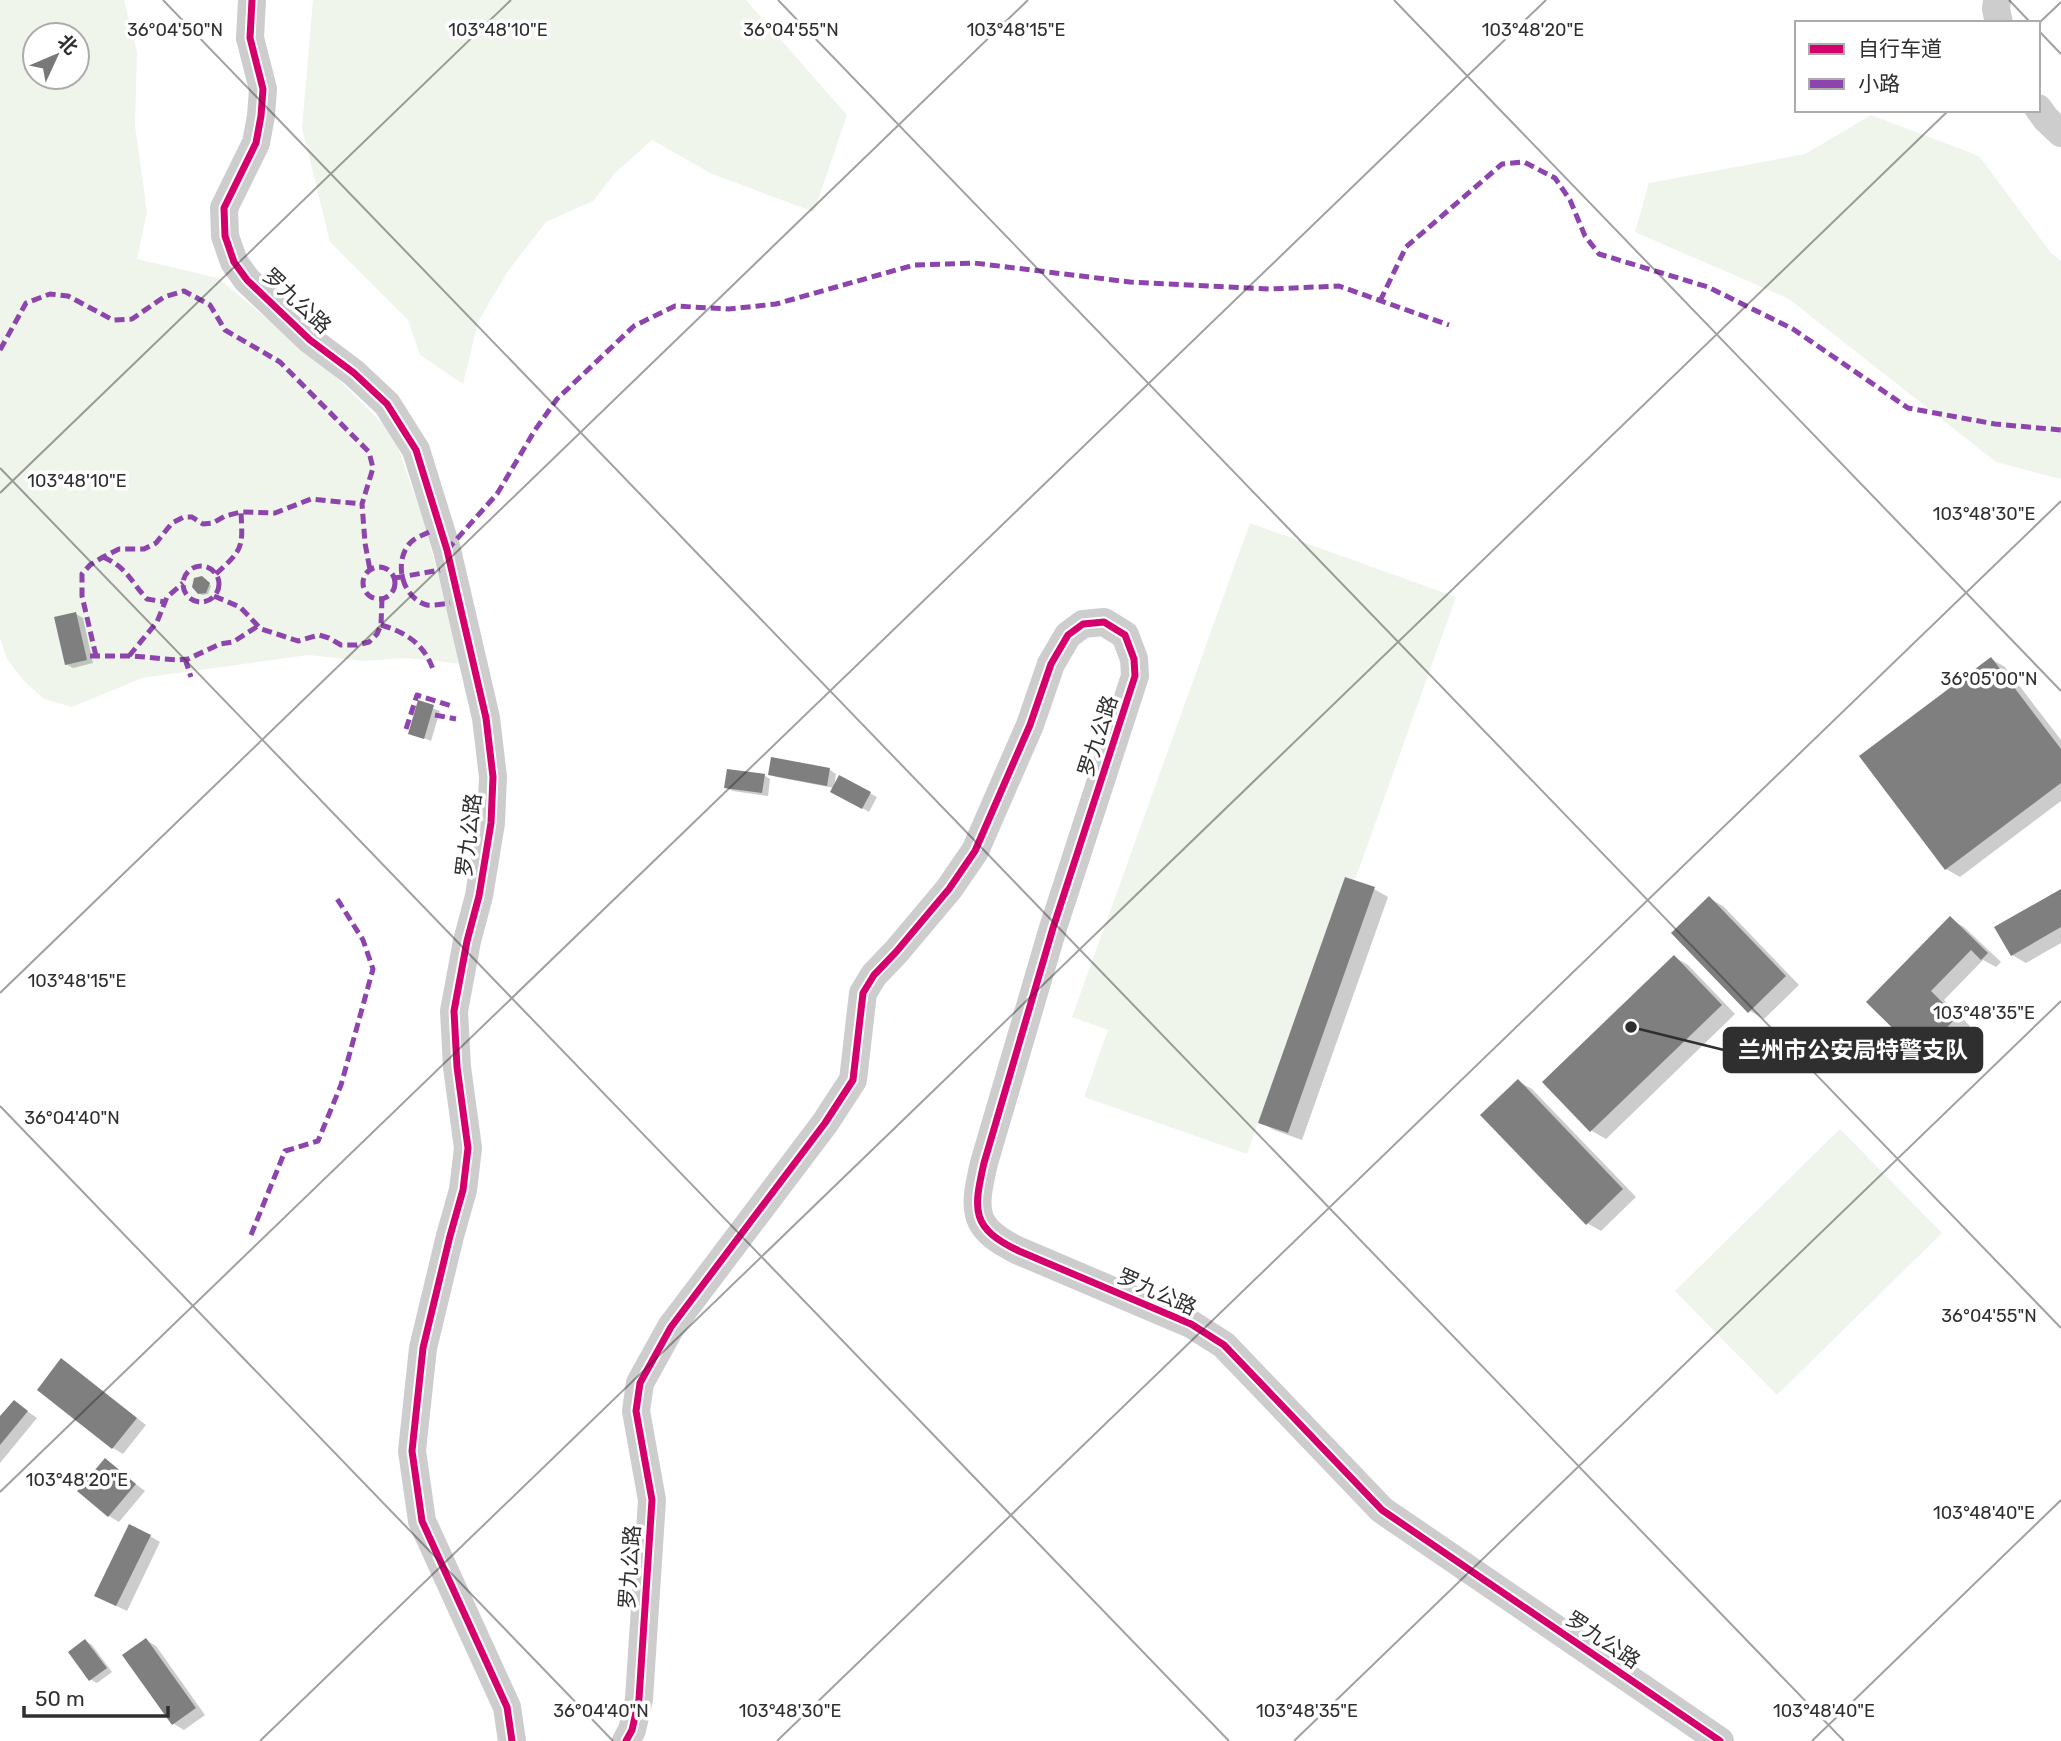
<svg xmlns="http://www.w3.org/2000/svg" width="2061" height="1741" viewBox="0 0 2061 1741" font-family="Rubik,'Noto Sans SC',sans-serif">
<rect width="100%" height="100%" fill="#fff"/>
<g fill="#eff5eb" fill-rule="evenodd">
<path d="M0 0H124L137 52 135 125 147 212 137 259 218 278 330 371 393 434 424 522 461 664 407 658 364 661 309 655 142 678 72 707 44 699 24 681 7 659 0 638ZM35 35H77V77H35Z"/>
<polygon points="313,0 746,0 847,115 814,212 712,174 652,140 615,173 593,201 546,222 508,271 478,322 463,384 420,355 408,320 330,242 302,128"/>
<polygon points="1871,115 1979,156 2051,253 2061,261 2061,479 1996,462 1789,299 1635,232 1649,183 1805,154"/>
<polygon points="1250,523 1456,597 1355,880 1345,877 1247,1154 1084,1097 1108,1030 1072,1017"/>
<polygon points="1840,1129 1942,1233 1777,1395 1675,1291"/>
</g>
<g fill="#0003">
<polygon points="205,579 211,586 208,594 202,595 199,593"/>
<polygon points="76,614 83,618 93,663 73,668 66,664"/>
<polygon points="1991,659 2005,667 2061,740 2061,801 1960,877 1946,869 1861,757"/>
<polygon points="419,703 440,711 431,741 410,733"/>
<polygon points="772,759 830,770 836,774 834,787 840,777 877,797 869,812 832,791 834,788 776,777 770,774"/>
<polygon points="764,775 770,779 768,796 733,791 726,788"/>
<polygon points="1374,889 1388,897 1302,1140 1274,1130 1260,1122"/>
<polygon points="2061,891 2061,943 2026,963 2012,955"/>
<polygon points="1709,898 1723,906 1799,985 1764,1019 1750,1011"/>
<polygon points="1950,919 1964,927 2001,962 1996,967 1983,960 1944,1000 1970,1026 1935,1062 1921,1053 1868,1002"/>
<polygon points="1674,957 1688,965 1735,1014 1606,1139 1592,1131 1544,1082"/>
<polygon points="1518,1081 1532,1089 1636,1197 1601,1231 1587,1223"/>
<polygon points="62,1360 146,1425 123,1454 113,1448"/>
<polygon points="14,1402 37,1418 0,1463 0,1419"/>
<polygon points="105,1461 145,1491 119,1522 109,1516"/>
<polygon points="150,1536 160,1542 127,1611 106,1601"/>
<polygon points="146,1640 156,1646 205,1715 184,1730 174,1724"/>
<polygon points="86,1641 92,1645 112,1672 97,1683 90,1679"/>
</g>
<g fill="#7f7f7f">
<polygon points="202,576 210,583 206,593 198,594 192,587 194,578"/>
<polygon points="76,612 87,660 65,665 54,617"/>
<polygon points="1991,657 2061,749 2061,783 1945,870 1859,756"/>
<polygon points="418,700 434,705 424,739 408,734"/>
<polygon points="771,757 830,768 827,786 768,775"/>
<polygon points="727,769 765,774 762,793 724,788"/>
<polygon points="839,775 871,792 862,809 830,792"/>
<polygon points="1345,877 1375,887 1288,1133 1258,1123"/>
<polygon points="2061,889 2061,927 2011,956 1994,927"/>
<polygon points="1709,896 1786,976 1748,1013 1671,933"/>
<polygon points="1950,916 1988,953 1981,960 1971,950 1931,991 1957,1017 1920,1055 1866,1002"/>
<polygon points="1674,955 1722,1005 1590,1132 1542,1082"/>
<polygon points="1518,1079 1623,1189 1586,1225 1480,1115"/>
<polygon points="61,1358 137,1418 112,1449 37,1390"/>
<polygon points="14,1400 28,1411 0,1445 0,1416"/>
<polygon points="105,1458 136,1484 108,1517 77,1491"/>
<polygon points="129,1524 151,1535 116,1606 94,1596"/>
<polygon points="146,1638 196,1708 172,1725 122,1655"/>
<polygon points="85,1639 107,1668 89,1681 68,1652"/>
</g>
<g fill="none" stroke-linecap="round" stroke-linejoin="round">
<g stroke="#cdcdcd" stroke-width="28">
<polyline points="252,0 250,38 263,89 261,116 256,143 224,208 225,236 234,262 247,280 310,340 354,373 387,404 416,450 447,550 486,718 493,777 491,823 479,896 467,941 454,1011 457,1067 468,1148 463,1190 450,1236 423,1348 412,1451 422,1521 507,1707 512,1741"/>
<polyline points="1997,0 1996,9 1999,23"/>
<polyline points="2038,108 2046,119 2061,133"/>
<path d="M626 1741 632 1730 639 1699 652 1500 636 1411 640 1383 671 1327 825 1123 853 1080 863 993 874 975 896 952 949 889 975 851 1030 725 1051 664 1068 635 1083 624 1104 622 1125 635 1134 659 1135 676 1053 928 984 1163C973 1211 971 1228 1019 1251L1191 1324 1224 1345 1382 1510 1720 1741"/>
</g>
<g stroke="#8e44ad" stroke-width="5" stroke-dasharray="10 5" stroke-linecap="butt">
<polyline points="1380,301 1406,247 1502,164 1524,162 1555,178 1570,200 1585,236 1599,254 1708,287 1793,329 1908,408 1995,424 2061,430"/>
<polyline points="0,350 26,303 50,294 68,296 113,320 132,319 164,297 184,291 210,305 225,330 280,362 369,452 373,468 362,504 365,543 370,570"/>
<path d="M429 532C423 535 414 538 410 543 393 562 402 598 427 605 433 606 443 604 450 603"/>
<polyline points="447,550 497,494 535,430 557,399 634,326 675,306 729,309 776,304 914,265 974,263 1130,282 1270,289 1339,286 1449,325"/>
<path d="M103 557C128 568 130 581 147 599L165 602"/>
<circle cx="201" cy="584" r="18"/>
<circle cx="379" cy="583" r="16"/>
<path d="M216 574C243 549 243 548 241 512"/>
<polyline points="395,578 440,570"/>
<polyline points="214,596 240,607 261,629 283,636 298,641 319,635 329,638 341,645 357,645 369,642 377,634 381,625 382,599"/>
<path d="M381 625C408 633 425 645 434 672"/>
<polyline points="90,656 133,656 177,660 188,659 220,644 233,642 258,626"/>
<polyline points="96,656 82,596 82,574 90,565 103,557 119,549 144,549 156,543 172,523 184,517 192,517 203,524 213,523 225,516 241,512 275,513 311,499 362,504"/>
<polyline points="129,656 157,622 167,597 183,583"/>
<polyline points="185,659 191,677"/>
<polyline points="435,715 456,719"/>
<polyline points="406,729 417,695 452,706"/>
<polyline points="251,1235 285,1151 318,1141 341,1085 373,969 363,940 336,897"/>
</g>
<defs>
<g id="cycleway">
<polyline points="252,0 250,38 263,89 261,116 256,143 224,208 225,236 234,262 247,280 310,340 354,373 387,404 416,450 447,550 486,718 493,777 491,823 479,896 467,941 454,1011 457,1067 468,1148 463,1190 450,1236 423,1348 412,1451 422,1521 507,1707 512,1741"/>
<path d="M626 1741 632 1730 639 1699 652 1500 636 1411 640 1383 671 1327 825 1123 853 1080 863 993 874 975 896 952 949 889 975 851 1030 725 1051 664 1068 635 1083 624 1104 622 1125 635 1134 659 1135 676 1053 928 984 1163C973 1211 971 1228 1019 1251L1191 1324 1224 1345 1382 1510 1720 1741"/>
</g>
</defs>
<use href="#cycleway" stroke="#fff" stroke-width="11"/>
<use href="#cycleway" stroke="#d6006c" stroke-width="7"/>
</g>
<path fill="none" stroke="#2f2f2f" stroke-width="2" stroke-opacity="0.45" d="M163 0 1844 1741M778 0 2061 1328M1394 0 2061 691M2009 0 2031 23M2038 24 2061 2M2038 30 2061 54M0 468 1229 1741M0 493 511 0M0 993 1028 0M0 1106 613 1741M0 1492 1546 0M260 1741 1949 110M777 1741 2061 501M1294 1741 2061 1001M1812 1741 2061 1500"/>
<g text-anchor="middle" stroke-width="7" stroke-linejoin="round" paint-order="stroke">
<g font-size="21" fill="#2f2f2f" stroke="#fff">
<text transform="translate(297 301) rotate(43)" y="7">罗九公路</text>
<text transform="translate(1098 736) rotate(-72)" y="7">罗九公路</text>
<text transform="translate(469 835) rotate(-83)" y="7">罗九公路</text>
<text transform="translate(1157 1292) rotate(24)" y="7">罗九公路</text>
<text transform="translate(630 1567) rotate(-86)" y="7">罗九公路</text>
<text transform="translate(1603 1640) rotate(34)" y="7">罗九公路</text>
</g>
</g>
<g font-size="18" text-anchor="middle" fill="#2f2f2f" stroke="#fff" stroke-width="7" stroke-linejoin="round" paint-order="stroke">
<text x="498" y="36">103°48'10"E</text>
<text x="1016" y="36">103°48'15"E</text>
<text x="1533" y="36">103°48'20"E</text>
<text x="175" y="36">36°04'50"N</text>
<text x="791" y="36">36°04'55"N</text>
<text x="77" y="487">103°48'10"E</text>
<text x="1984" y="520">103°48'30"E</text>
<text x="1989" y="685">36°05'00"N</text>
<text x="77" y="987">103°48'15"E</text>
<text x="1984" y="1019">103°48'35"E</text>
<text x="72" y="1124">36°04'40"N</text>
<text x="1989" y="1322">36°04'55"N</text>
<text x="77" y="1486">103°48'20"E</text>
<text x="1984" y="1519">103°48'40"E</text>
<text x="601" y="1717">36°04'40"N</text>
<text x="790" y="1717">103°48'30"E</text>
<text x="1307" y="1717">103°48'35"E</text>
<text x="1824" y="1717">103°48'40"E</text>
</g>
<path fill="none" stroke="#2f2f2f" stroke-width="2.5" d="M1631 1027L1724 1050"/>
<circle fill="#2f2f2f" stroke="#fff" stroke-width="2.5" cx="1631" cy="1027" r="7"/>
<rect fill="#2f2f2f" stroke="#2f2f2f" stroke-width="2.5" x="1724" y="1028" width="258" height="44" rx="7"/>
<g font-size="23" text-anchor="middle" font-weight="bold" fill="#fff">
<text x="1853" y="1058">兰州市公安局特警支队</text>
</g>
<rect x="1795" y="21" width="245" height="91" fill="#ffffff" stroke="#acacac" stroke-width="2"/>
<rect x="1809" y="44" width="35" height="10" fill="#d6006c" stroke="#acacac" stroke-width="2"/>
<text x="1858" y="56" font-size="21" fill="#2f2f2f">自行车道</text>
<rect x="1809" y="79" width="35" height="10" fill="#8e44ad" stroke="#acacac" stroke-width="2"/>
<text x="1858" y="91" font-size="21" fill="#2f2f2f">小路</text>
<g transform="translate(56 56) rotate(46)"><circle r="33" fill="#ffffff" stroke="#acacac" stroke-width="2"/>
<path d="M0-5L12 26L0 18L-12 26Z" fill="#787878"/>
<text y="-10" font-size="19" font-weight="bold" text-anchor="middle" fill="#2f2f2f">北</text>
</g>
<path d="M24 1706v10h144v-10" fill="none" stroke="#2f2f2f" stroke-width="3.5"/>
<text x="35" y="1706" font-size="21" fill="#2f2f2f" stroke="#ffffff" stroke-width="5" paint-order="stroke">50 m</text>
</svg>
